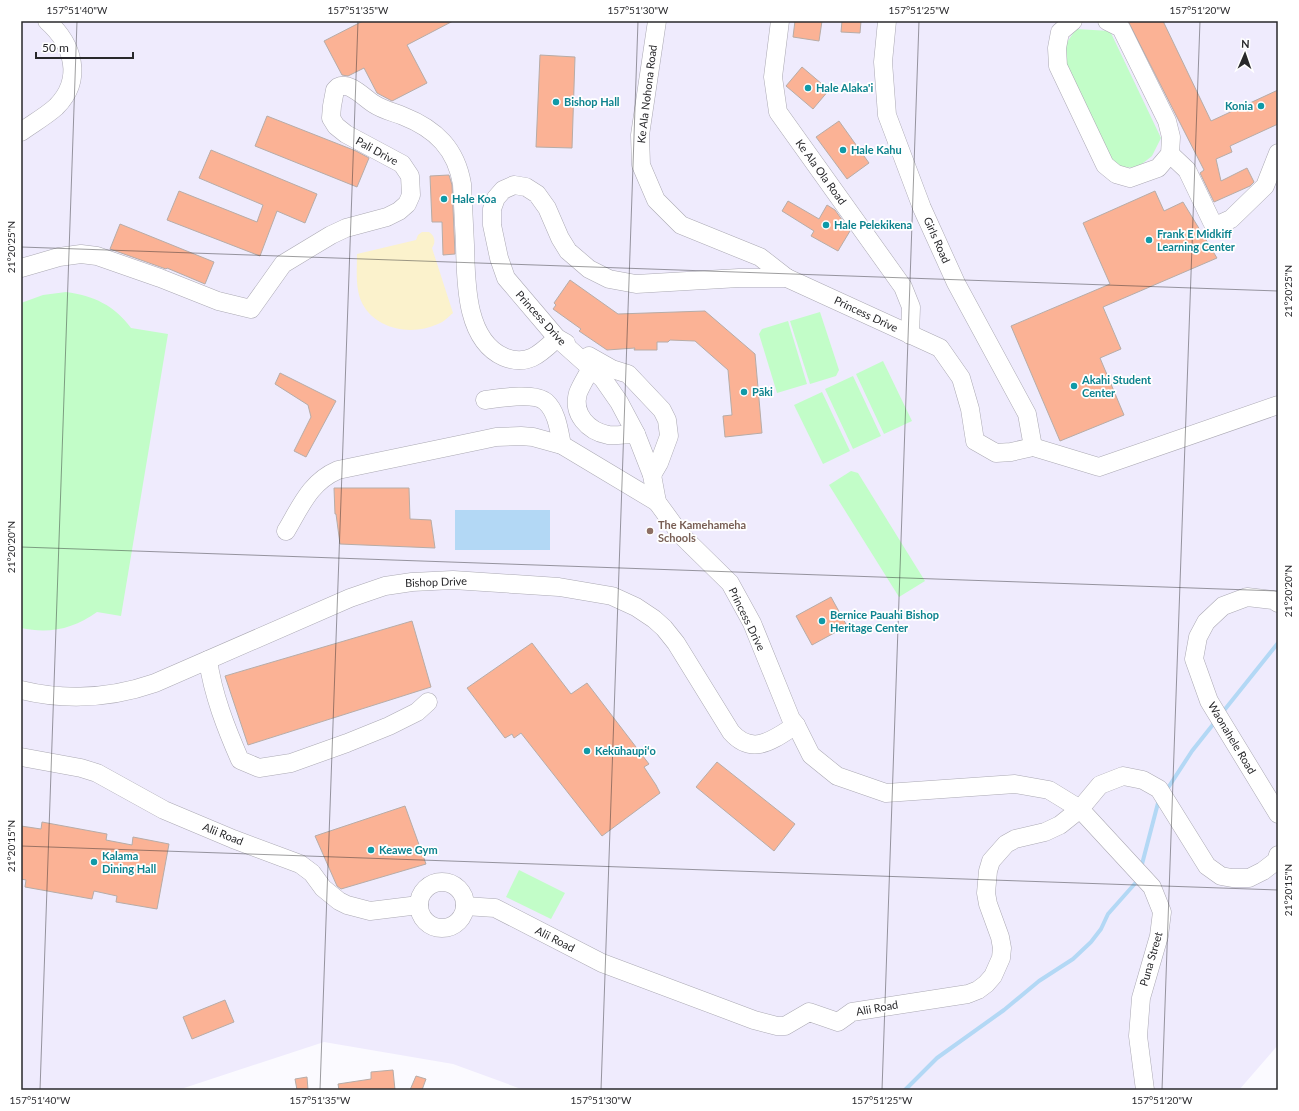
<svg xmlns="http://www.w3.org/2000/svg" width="1299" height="1111" viewBox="0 0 1299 1111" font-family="Lato,sans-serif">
<rect width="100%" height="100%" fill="#fbfaff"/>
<polygon fill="#efebfd" points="21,21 1278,21 1278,1045 1239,1090 524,1090 453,1064 324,1042 178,1090 21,1090"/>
<g fill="#c2fdc8">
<polygon points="1076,29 1110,31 1161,138 1152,156 1138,167 1118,168 1102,153 1059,54"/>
<path d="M66 292C94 296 114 305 131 328L168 334 121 616 97 612C74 629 49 634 21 628V303L43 295Z"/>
<polygon points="820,312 839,370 836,376 810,384 790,321"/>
<polygon points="788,321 807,384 777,393 759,334 762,329"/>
<polygon points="883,361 912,421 884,434 856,374"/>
<polygon points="853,376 881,436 853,449 825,389"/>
<polygon points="822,392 850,451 823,464 794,405"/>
<polygon points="851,471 858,473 925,581 899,597 829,485"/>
<polygon points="519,870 565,893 551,919 506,897"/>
</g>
<path fill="#fbf2cc" d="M422 232H429C435 236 436 242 432 248L453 313C448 317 444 322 438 324 412 336 376 330 362 303 355 288 357 270 357 254L416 240 418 235Z"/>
<rect fill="#b3d8f5" x="455" y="510" width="95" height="40"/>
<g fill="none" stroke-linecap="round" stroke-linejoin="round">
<g stroke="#b3d8f5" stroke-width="4">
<polyline points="1222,713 1278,643"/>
<polyline points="1166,791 1192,751 1215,722"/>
<polyline points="1141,868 1158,803 1160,800"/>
<polyline points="905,1090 937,1058 1004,1010 1039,981 1073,959 1091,942 1101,929 1108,914 1139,879"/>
</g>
</g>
<g fill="#fbb295" stroke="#b7aca7">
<polygon points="363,21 453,21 407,45 427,83 392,101 377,93 364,68 348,76 342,75 324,41"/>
<polygon points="795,21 822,21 819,41 793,37"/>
<polygon points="842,21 861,21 860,33 841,32"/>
<polygon points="1128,21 1163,21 1211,121 1278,90 1278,124 1230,146 1232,152 1216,159 1221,181 1247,168 1254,182 1250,186 1214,202 1200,173 1204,170"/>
<polygon points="540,55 575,57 572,148 536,147"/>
<polygon points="802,67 829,90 813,109 786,86"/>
<polygon points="267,116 356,151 369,158 357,187 255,146"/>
<polygon points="839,121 869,163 847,179 816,137"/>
<polygon points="211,150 317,194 305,223 277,211 260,256 167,220 179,191 257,222 263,205 199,178"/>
<polygon points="449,175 452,185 455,254 443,255 442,222 432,222 430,176"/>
<polygon points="1155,191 1164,211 1183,202 1217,258 1103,307 1121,349 1100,358 1124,415 1060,441 1011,326 1110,284 1083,223"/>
<polygon points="788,201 819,219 827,205 835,210 850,231 838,251 811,236 814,231 782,211"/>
<polygon points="120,224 214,262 205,284 167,268 166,269 110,249"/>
<polygon points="570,280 618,314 705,311 755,354 762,433 725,437 723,416 732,415 728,370 695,341 670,340 668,342 657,342 657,350 634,350 635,348 607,350 579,331 581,329 553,309 556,305 554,303"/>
<polygon points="280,373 336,401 306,457 294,451 311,417 308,405 275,384"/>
<polygon points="334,488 409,488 410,519 431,520 435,548 340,544 336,514 335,514"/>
<polygon points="831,597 847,626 812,645 796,616"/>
<polygon points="412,621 431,687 248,745 225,676"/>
<polygon points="532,643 571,694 587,683 649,764 644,767 656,785 660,793 602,836 521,733 514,738 512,734 505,738 467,688"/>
<polygon points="717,762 795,824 774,851 696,787"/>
<polygon points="405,806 426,864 341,889 337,886 315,836"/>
<polygon points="42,822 107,834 106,840 132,845 133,837 169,844 157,909 116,902 117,896 94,891 92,899 25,887 26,880 21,879 21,826 41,829"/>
<polygon points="225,1000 234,1022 192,1039 183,1017"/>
<polygon points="393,1070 395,1090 339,1090 338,1084 371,1079 371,1072"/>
<polygon points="416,1076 426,1079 422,1090 410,1090"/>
<polygon points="307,1077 308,1090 297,1090 295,1079"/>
</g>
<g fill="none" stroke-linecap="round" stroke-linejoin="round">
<defs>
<g id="minor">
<polyline points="657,21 640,135 641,165 656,200 681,225 760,257 787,278"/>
<polyline points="780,21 773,77 778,112 903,287 911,307 910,335"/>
<polyline points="887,21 883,62 887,115 922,208 956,283 1027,414 1033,447"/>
<polyline points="1073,21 1060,32 1057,48 1058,66 1105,165 1116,174 1130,178 1158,168 1170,154 1171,137 1167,121 1121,28 1107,21"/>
<path d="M21 132C32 124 46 116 56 107 84 79 73 44 47 21"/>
<polyline points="1170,154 1187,170 1212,222 1220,224 1231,219 1265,186 1278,153"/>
<path d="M21 268 59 257 81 254 97 256 160 278 218 301 251 309 283 264 331 235 346 228 387 217 399 211 407 204 411 195 410 176 402 164 346 134 336 126 331 118 332 106 335 90 338 87C350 81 364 98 374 104 383 110 393 112 403 116 436 129 456 149 462 184 463 204 464 225 465 245 466 281 465 340 504 357 528 367 541 353 557 338L566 343"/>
<polyline points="589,356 612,369 628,374 662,410 667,420 669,436 659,463 652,475"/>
<path d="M591 368C587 376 581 385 578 393 572 414 588 431 608 435 616 436 627 434 636 434"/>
<path d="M485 400C499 398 535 392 546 402 557 412 559 431 562 445"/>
<path d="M286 531C301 506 310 482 338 470L482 440 496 437 521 436 533 437 562 445 657 502"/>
<polyline points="1278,603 1273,600 1247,597 1223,606 1206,622 1198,637 1194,659 1209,701 1278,814"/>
<path d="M208 660C213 695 226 728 240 760L259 768 291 763 347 743 389 726 417 712 428 702"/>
<path d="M21 690C66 701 112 698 155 683L350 598 385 586 412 582 453 580 559 587 612 596 636 607 654 619 664 628 676 643 731 732C753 757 774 739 796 725"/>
<polyline points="21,757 81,768 97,773 164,810 233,839 300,864 312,873 323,888 339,901 347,905 370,911 419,905"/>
<circle cx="442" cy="905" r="23"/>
<polyline points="465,906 495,908 602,963 754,1020 777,1026 785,1026 809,1012 838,1022 852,1012 968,994 978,990 986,984 993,976 1001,958 1002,948 1000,937 988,904 986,893 988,871 991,861 1006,844 1015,839 1045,832 1060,825 1080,809 1100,785 1123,776 1143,780 1159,789 1207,866 1221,876 1232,878 1249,878 1263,871 1276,861 1278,855"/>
<polyline points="1145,1090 1138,1036 1141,998 1159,936 1162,912 1152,887 1080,809 1049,790 1015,784 886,793 837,776 811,755 796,725 791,719 752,623 730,583 681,535 657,502 652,475 636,434 619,402 603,379 557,338 506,278 499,258 492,225 492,209 496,198 503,190 514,185 526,187 537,194 547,208 560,238 568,251 589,269 609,279 636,284 739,278 787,278 940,348 961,378 970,409 975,441 996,453 1011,452 1033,447 1099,467 1278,405"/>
</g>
</defs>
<use href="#minor" stroke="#aba9b3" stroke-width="19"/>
<use href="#minor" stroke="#fff" stroke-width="18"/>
</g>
<path fill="none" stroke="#28282b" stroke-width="1" stroke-opacity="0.45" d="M21 247 1278 291M21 547 1278 591M21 846 1278 890M40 1090 77 21M320 1090 358 21M601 1090 638 21M882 1090 919 21M1162 1090 1200 21"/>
<g fill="#0f9aa8" stroke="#fff" stroke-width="1.5">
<circle cx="808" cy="88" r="4"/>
<circle cx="556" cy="102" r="4"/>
<circle cx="1261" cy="106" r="4"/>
<circle cx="843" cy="150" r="4"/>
<circle cx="444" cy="199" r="4"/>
<circle cx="826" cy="225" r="4"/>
<circle cx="1149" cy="240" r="4"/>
<circle cx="1074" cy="386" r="4"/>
<circle cx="744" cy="392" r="4"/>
<circle cx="822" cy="621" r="4"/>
<circle cx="587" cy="751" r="4"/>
<circle cx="371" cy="850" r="4"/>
<circle cx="94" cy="862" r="4"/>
</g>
<circle fill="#8d6e63" stroke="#fff" stroke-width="1.5" cx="650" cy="531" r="4"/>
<g text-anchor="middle" stroke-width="3.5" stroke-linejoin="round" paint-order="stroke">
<g font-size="11" font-weight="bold" fill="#0d838f" stroke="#fff" text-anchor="start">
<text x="816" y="92">Hale Alaka'i</text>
<text x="564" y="106">Bishop Hall</text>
<text x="1253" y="110" text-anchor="end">Konia</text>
<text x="851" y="154">Hale Kahu</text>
<text x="452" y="203">Hale Koa</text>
<text x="834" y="229">Hale Pelekikena</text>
<text x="1157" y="238">Frank E Midkiff<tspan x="1157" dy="13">Learning Center</tspan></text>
<text x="1082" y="384">Akahi Student<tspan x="1082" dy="13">Center</tspan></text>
<text x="752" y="396">Pāki</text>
<text x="830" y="619">Bernice Pauahi Bishop<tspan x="830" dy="13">Heritage Center</tspan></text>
<text x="595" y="755">Kekūhaupiʻo</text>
<text x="379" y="854">Keawe Gym</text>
<text x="102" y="860">Kalama<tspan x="102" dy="13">Dining Hall</tspan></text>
</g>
<g font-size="11" fill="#28282b" stroke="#fff">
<text transform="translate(647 94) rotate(-83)" y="4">Ke Ala Nohona Road</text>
<text transform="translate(377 151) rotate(29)" y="4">Pali Drive</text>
<text transform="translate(821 172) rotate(54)" y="4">Ke Ala Ola Road</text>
<text transform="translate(937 240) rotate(66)" y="4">Girls Road</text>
<text transform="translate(866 314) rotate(25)" y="4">Princess Drive</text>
<text transform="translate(541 318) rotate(48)" y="4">Princess Drive</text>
<text transform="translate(436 582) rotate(-2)" y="4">Bishop Drive</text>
<text transform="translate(747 619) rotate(64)" y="4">Princess Drive</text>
<text transform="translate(1232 738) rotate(59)" y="4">Waonahele Road</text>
<text transform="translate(223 834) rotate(22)" y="4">Alii Road</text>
<text transform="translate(555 939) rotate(27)" y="4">Alii Road</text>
<text transform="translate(1151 959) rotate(-74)" y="4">Puna Street</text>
<text transform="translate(877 1008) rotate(-10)" y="4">Alii Road</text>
</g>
<g font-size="11" font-weight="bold" fill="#785e54" stroke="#fff" text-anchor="start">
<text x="658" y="529">The Kamehameha<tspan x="658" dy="13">Schools</tspan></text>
</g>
</g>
<rect width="1299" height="1111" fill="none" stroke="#ffffff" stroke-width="44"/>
<g transform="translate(1245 54) rotate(2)" stroke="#ffffff" stroke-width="3" paint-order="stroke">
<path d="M0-3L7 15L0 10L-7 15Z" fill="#28282b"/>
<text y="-6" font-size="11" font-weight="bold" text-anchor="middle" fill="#28282b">N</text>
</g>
<path d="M36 52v6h97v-6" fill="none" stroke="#28282b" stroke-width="2"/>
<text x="42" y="52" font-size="12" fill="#28282b" stroke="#ffffff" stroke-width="3" paint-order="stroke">50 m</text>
<rect x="22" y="22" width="1255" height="1067" fill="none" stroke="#28282b" stroke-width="1.5"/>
<g font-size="10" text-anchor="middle" fill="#28282b">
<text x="77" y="14">157°51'40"W</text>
<text x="358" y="14">157°51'35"W</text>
<text x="638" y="14">157°51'30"W</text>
<text x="919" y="14">157°51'25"W</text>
<text x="1200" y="14">157°51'20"W</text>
<text transform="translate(11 247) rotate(-90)" y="4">21°20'25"N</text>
<text transform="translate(1288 291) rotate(-90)" y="4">21°20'25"N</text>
<text transform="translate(11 547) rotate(-90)" y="4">21°20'20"N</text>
<text transform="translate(1288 591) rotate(-90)" y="4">21°20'20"N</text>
<text transform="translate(11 846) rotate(-90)" y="4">21°20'15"N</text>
<text transform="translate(1288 890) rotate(-90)" y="4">21°20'15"N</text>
<text x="40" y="1104">157°51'40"W</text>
<text x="320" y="1104">157°51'35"W</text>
<text x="601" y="1104">157°51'30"W</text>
<text x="882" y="1104">157°51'25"W</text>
<text x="1162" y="1104">157°51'20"W</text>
</g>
</svg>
